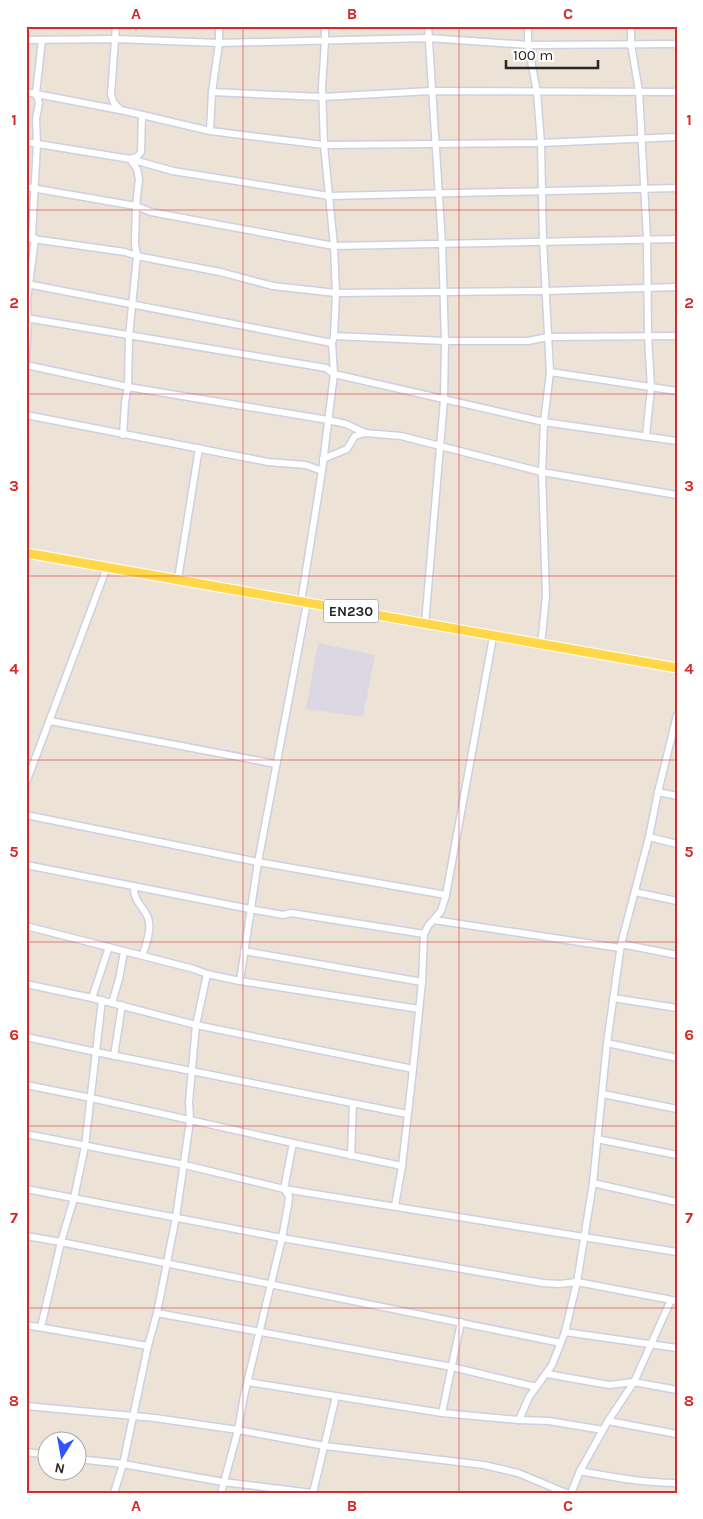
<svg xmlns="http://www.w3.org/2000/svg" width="703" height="1519" viewBox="0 0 703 1519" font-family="Karla,sans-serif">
<rect width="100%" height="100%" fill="#ece3d6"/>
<polygon fill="#dbd8e3" points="318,643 375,655 363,717 306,709"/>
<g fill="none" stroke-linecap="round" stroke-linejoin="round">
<defs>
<g id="minor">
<polyline points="116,26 111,95 114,103 121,110 210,131 324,145 541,143 677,137"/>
<polyline points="528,26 528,45 537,92 541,143 543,241 550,372 544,422 542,472 546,596 541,645"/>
<polyline points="631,26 631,44 639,91 647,239 648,336 651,388 646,435"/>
<polyline points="26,40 116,39 219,43 428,38 528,45 677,44"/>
<polyline points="26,92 120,110"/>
<polyline points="212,92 322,97 431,91 677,92"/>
<polyline points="210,131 212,92 219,43 219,26"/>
<polyline points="26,142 130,159 173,171 329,196 677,188"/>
<polyline points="26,187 136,206 151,212 334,246 677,239"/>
<polyline points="26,238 125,252 137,256 220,272 273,286 336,293 547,291 677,287"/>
<polyline points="27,284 332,343"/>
<polyline points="26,318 326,368 334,374 544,422 677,441"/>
<polyline points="334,336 445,341 528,341 548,337 677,336"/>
<polyline points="26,358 28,318 27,300 35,239 32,235 37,144 36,119 39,103 36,93 42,40"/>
<polyline points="26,365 128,387 328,420 346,424 365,433 401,436 542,472 677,495"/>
<polyline points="550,372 677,391"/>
<polyline points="26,415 268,462 306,465 322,471"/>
<polyline points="123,435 125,402 128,387 129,336 137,256 135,244 136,206 139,179 137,169 130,159 137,157 141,152 142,115"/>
<polyline points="323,459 347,449 355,436 365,433"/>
<polyline points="178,579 199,448"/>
<polyline points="301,602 322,471 334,374 332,343 334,336 336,293 334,246 324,145 322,87 325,41 325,26"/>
<polyline points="425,624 444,400 445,341 442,243 428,26"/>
<polyline points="50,721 276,764"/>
<polyline points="26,783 107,567"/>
<polyline points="658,792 677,796"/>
<polyline points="26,815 258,862 446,895"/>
<polyline points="649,837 677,844"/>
<polyline points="26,865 250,909 283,915 291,913 424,934"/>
<path d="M134 886C133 902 143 905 148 918 152 930 146 943 143 954"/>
<polyline points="635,892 677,901"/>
<polyline points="434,920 620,948"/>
<polyline points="26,926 194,969 207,974 240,981 419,1009"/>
<polyline points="621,944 677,955"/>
<polyline points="244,951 422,982"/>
<polyline points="240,981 258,862 307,603"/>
<polyline points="26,984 92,998 196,1025 413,1069"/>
<polyline points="92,998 109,947"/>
<polyline points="613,998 677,1008"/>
<polyline points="112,1003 119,979 124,952"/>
<polyline points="26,1037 96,1052 407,1114"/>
<polyline points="607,1043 677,1058"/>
<polyline points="114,1056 122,1005"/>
<polyline points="26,1085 91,1098 293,1143 284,1189 677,1252"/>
<polyline points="603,1094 677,1109"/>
<polyline points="26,1134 185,1165 284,1189 289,1196 288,1205 282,1238 244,1396 238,1430 221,1493"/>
<polyline points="597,1139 677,1155"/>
<polyline points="293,1143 402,1166"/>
<polyline points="351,1156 353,1104"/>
<polyline points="593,1183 677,1202"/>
<polyline points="26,1189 282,1238 543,1283 560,1284 577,1282 677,1301"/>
<polyline points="395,1206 402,1166 413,1069 422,982 424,934 428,926 441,911 446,895 493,637"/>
<polyline points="26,1236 61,1242 561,1343"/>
<polyline points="157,1313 452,1367 536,1387"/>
<polyline points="26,1325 148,1346"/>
<polyline points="41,1327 61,1242 74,1198 85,1146 102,1000"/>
<polyline points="565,1332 677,1348"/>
<polyline points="547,1374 609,1385 634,1382 677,1390"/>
<polyline points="248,1382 442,1413 519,1420 549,1421 603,1430"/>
<polyline points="26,1406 155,1418 238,1430 325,1446 484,1465 518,1473 566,1493"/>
<polyline points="442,1413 461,1322"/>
<polyline points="519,1420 529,1397 552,1365 565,1332 577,1282 593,1183 607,1043 621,944 649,837 658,792 677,715"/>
<polyline points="608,1421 677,1434"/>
<polyline points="26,1452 48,1455"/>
<polyline points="78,1459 123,1464 223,1482 312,1493"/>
<path d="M580 1471C612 1477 644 1483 677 1483"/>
<polyline points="114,1493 123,1464 148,1346 157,1313 176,1217 190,1121 189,1102 196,1025 207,974"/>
<polyline points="313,1493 336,1396"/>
<polyline points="571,1493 580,1471 608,1421 634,1382 671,1300"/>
</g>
<polyline id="major" points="26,553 677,668"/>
</defs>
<use href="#minor" stroke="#ccd0e2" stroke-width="9"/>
<use href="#major" stroke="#fff" stroke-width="11"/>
<use href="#minor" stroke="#fff" stroke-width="6"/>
<use href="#major" stroke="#ffd748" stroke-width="9"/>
</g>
<path fill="none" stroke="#d62828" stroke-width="1" stroke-opacity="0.55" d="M243 26V1493M459 26V1493M26 210H677M26 394H677M26 576H677M26 760H677M26 942H677M26 1126H677M26 1308H677"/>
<g text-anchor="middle" stroke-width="4.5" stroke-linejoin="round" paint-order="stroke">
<rect fill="#fff" stroke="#686868" stroke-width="1" x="323.5" y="599.5" width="55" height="23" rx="4"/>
<g font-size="14" font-weight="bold" fill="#272727">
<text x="351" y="616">EN230</text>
</g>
</g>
<rect width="703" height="1519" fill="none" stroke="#ffffff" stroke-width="55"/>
<g transform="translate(62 1456) rotate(191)"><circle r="24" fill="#ffffff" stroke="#a9a9a9"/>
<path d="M0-4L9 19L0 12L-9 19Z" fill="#3054ff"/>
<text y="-8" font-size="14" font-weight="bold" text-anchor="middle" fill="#272727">N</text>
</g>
<path d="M506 60v8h92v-8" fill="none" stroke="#272727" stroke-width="2.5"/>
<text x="513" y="60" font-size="15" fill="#272727" stroke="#ffffff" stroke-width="4" paint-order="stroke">100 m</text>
<rect x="28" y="28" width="648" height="1464" fill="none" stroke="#d62828" stroke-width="2"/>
<g font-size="16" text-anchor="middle" font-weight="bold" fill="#d62828">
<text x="136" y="19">A</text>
<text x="352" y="19">B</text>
<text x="568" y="19">C</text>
<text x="14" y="125">1</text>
<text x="689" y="125">1</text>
<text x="14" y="308">2</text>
<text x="689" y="308">2</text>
<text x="14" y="491">3</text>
<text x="689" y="491">3</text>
<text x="14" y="674">4</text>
<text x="689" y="674">4</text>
<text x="14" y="857">5</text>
<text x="689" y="857">5</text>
<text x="14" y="1040">6</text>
<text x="689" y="1040">6</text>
<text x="14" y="1223">7</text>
<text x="689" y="1223">7</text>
<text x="14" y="1406">8</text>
<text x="689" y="1406">8</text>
<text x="136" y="1511">A</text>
<text x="352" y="1511">B</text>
<text x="568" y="1511">C</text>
</g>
</svg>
